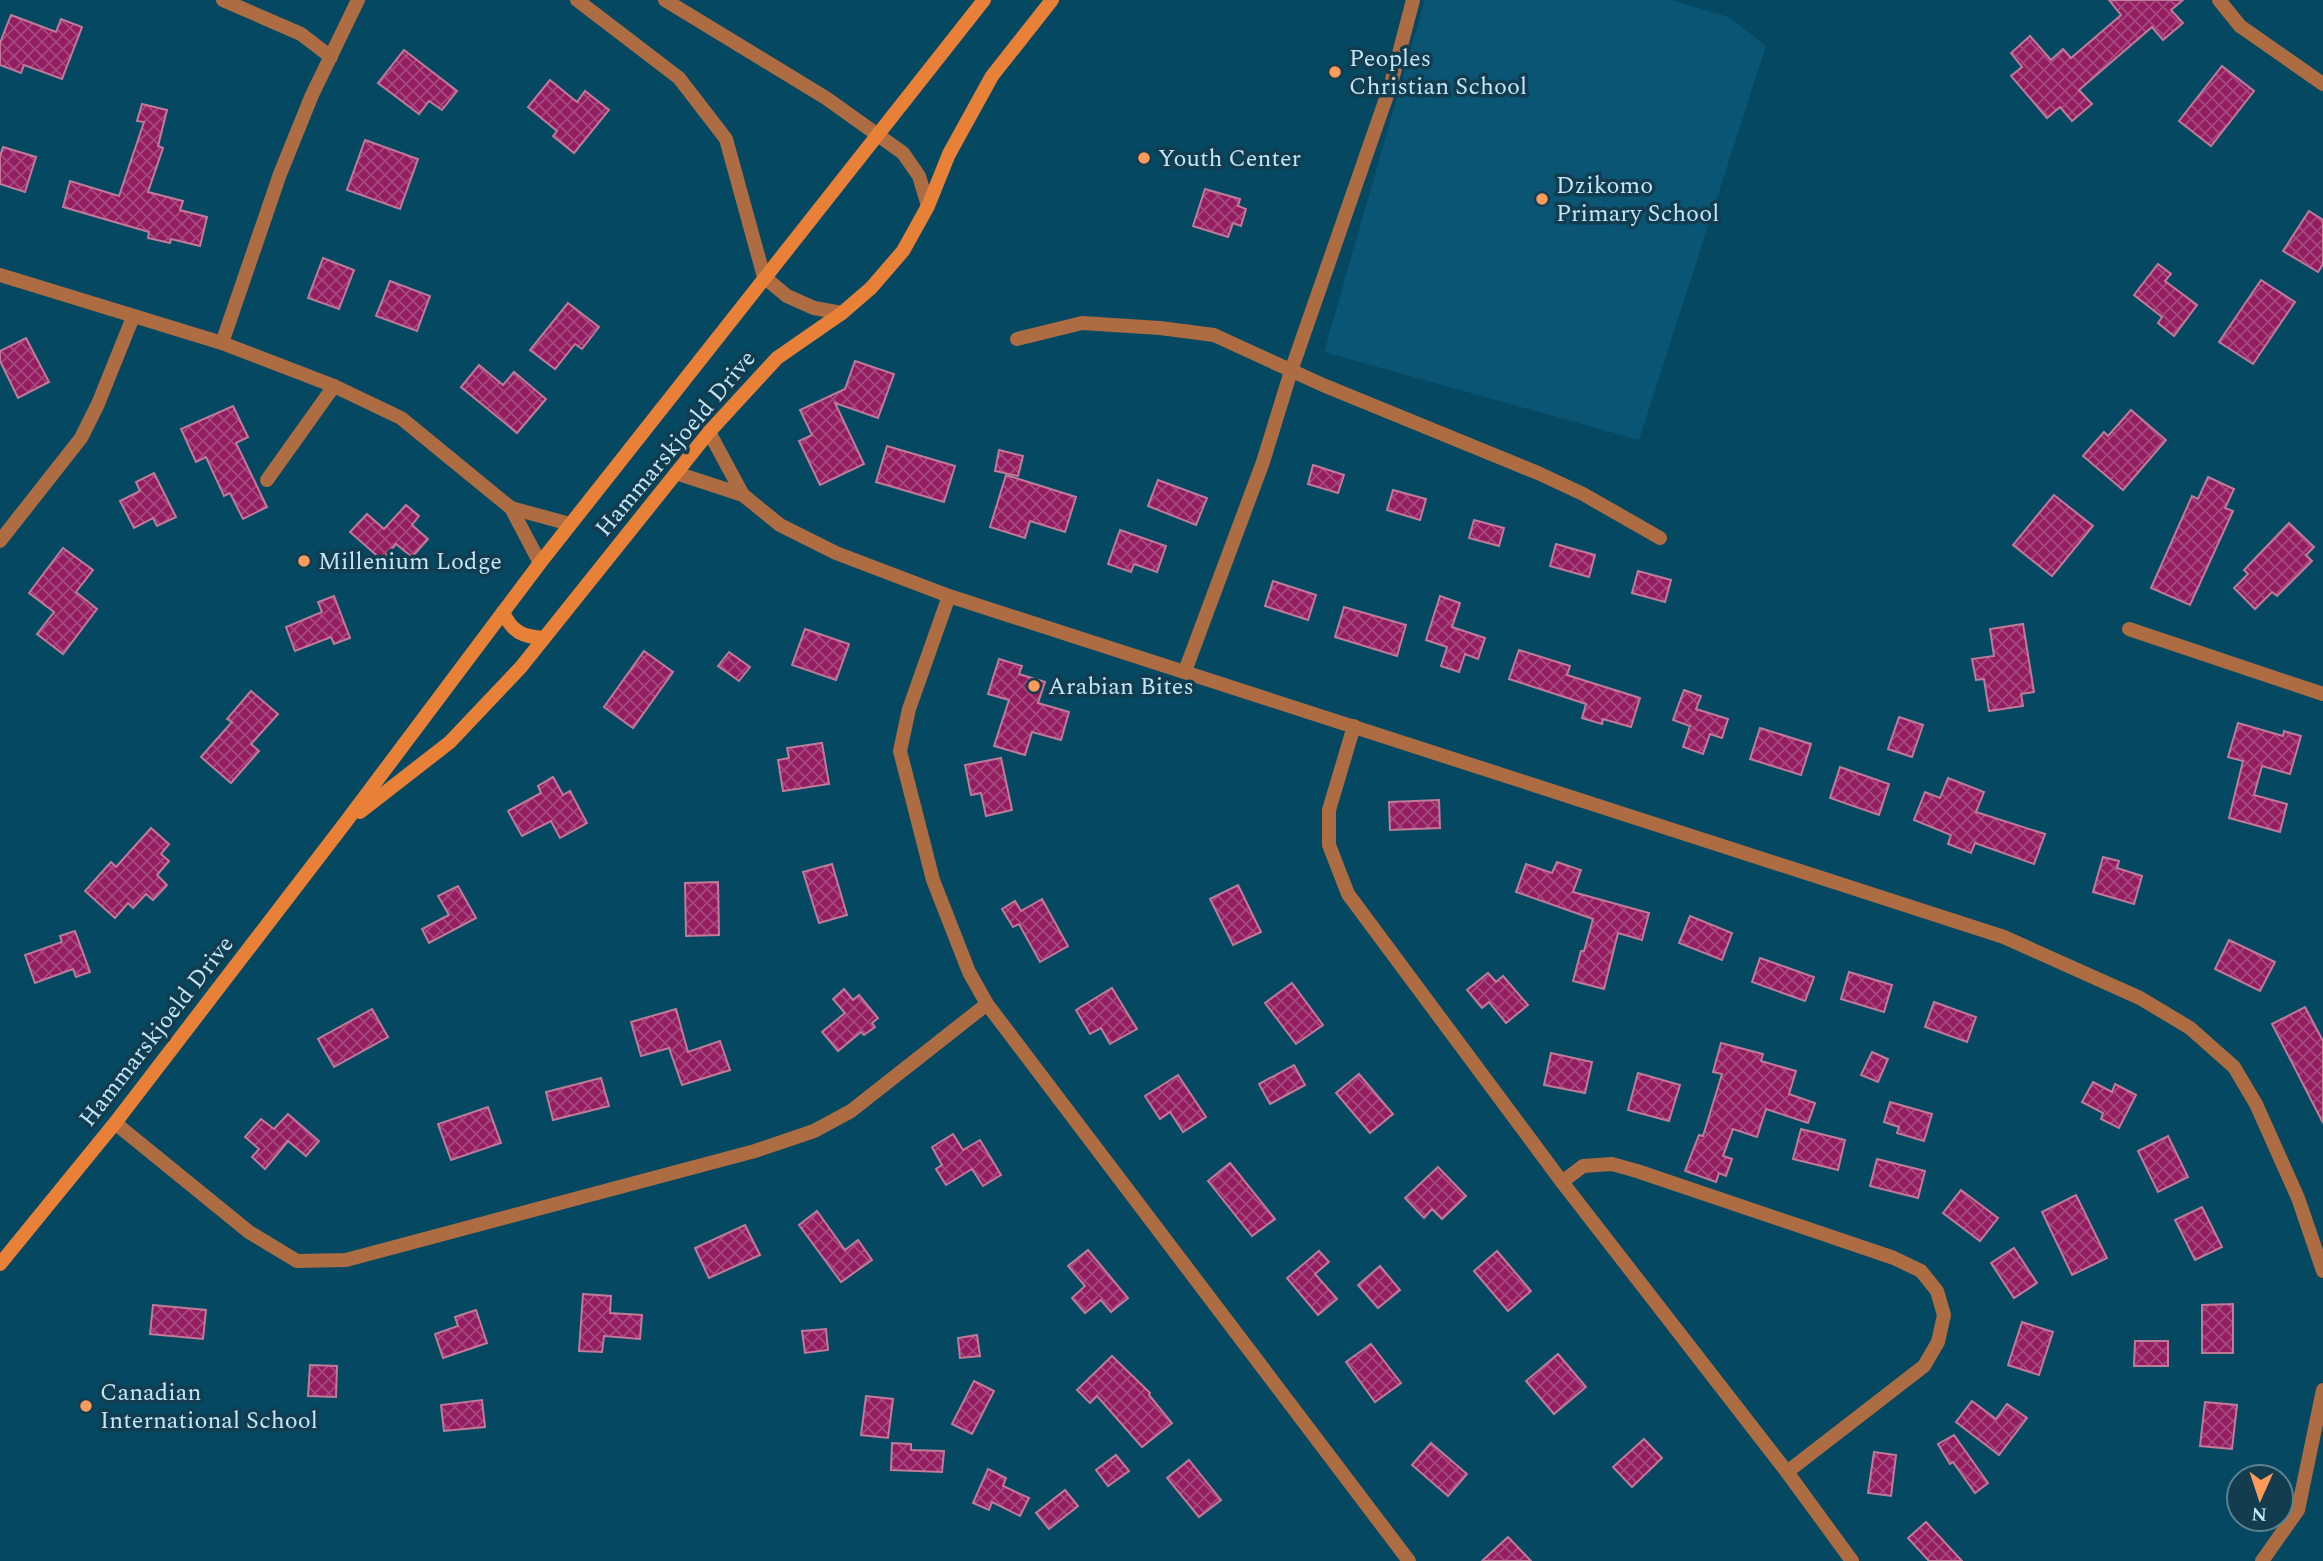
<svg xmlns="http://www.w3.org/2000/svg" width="2323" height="1561" viewBox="0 0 2323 1561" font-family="Spectral,serif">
<defs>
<pattern id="building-cross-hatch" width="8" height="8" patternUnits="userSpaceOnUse" patternTransform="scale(1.75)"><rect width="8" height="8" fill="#941d5f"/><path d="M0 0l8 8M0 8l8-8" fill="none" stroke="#a6497f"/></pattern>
</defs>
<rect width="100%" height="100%" fill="#054862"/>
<polygon fill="#095573" points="1425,0 1671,0 1729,17 1766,46 1639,440 1324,352"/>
<g fill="url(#building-cross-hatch)" stroke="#bf7b99" stroke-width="2">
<polygon points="2109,0 2183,0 2171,10 2183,23 2163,40 2152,27 2079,90 2092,104 2072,121 2060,107 2047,118 2011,76 2022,67 2011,53 2030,36 2051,60 2063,49 2071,58 2121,15"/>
<polygon points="11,15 56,32 61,19 82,27 62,79 24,65 21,73 0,65 0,43"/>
<polygon points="404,50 457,91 442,110 429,101 419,114 378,83"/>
<polygon points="2222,66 2254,91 2211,146 2179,121"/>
<polygon points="550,80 577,102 585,91 609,110 574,153 553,136 557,131 528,107"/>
<polygon points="142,104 167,110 158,146 163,148 148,192 183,201 180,210 207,217 200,246 171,239 170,243 148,238 149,232 63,207 70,181 119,196 144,122 137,121"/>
<polygon points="365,140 418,159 400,209 347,190"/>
<polygon points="3,147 36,157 25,192 0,184 0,156"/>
<polygon points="1205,189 1240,199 1238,206 1246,209 1241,226 1233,223 1228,237 1193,226"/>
<polygon points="2309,211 2323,220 2323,264 2318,272 2283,251"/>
<polygon points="323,258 354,270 339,309 308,298"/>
<polygon points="2158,264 2171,274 2165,281 2197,305 2174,336 2158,323 2162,317 2134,295"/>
<polygon points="2261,280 2295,302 2253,364 2219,342"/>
<polygon points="390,281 430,296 417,331 376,316"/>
<polygon points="568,303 599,327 582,349 575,344 555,369 530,350"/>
<polygon points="26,338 49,382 18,398 0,361 0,351"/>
<polygon points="855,361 894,374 878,418 835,403 864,464 820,485 799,441 812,435 800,410 845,389"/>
<polygon points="479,365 503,385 514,372 546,399 517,433 461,387"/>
<polygon points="233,406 248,437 236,443 267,507 243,519 230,493 224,496 206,457 196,462 181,429"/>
<polygon points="2131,410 2166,440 2123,490 2083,456 2104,432 2108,436"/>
<polygon points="887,446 955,466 944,502 876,482"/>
<polygon points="999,450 1023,456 1018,476 995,471"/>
<polygon points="1313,465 1344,475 1338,493 1308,484"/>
<polygon points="154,473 176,517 157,526 153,518 134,528 120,501 140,491 136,482"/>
<polygon points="1006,475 1076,497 1065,532 1030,521 1025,538 990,527"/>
<polygon points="2208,477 2234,489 2225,508 2233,511 2190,605 2151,588 2192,496 2198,499"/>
<polygon points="1158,480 1207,498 1196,525 1148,506"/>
<polygon points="1393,490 1426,499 1420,520 1387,510"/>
<polygon points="2054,495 2093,526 2052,576 2013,545"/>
<polygon points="406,505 419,516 412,525 428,539 412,557 396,544 382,560 350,532 367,514 384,529"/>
<polygon points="1474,520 1504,528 1499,546 1469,538"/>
<polygon points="2289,523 2314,547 2306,555 2312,561 2277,596 2272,592 2255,609 2234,588 2248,574 2244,570"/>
<polygon points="1120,530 1166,546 1157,572 1134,564 1131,572 1108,564"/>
<polygon points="1556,544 1595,555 1589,577 1550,566"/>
<polygon points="63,548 93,570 76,592 97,609 63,654 37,634 54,612 29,593"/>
<polygon points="1638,571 1671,580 1665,602 1632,593"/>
<polygon points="1273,581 1316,595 1308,620 1265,606"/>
<polygon points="334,596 350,638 334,644 331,637 295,651 286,627 322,612 318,602"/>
<polygon points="1440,596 1460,603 1452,627 1485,638 1478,659 1465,654 1459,672 1441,666 1447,647 1426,640"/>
<polygon points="1344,607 1406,625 1397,656 1335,637"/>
<polygon points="2023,624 2034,692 2021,694 2023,706 1989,711 1984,679 1976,680 1972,659 1994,656 1990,629"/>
<polygon points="805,629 849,644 836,680 792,665"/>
<polygon points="1519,650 1570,666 1567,675 1640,698 1631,727 1603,719 1602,724 1582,718 1586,704 1509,679"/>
<polygon points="644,651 673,672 633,728 604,707"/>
<polygon points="729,652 750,667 739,681 718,666"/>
<polygon points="999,659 1022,666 1019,674 1045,682 1038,703 1069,712 1061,740 1032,732 1025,755 994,746 1009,700 988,694"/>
<polygon points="1684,690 1701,696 1696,709 1728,719 1722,738 1710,734 1703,754 1683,747 1690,726 1673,720"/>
<polygon points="251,691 278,714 251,744 259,751 231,783 201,757 232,722 227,719"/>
<polygon points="1899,717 1923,725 1912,757 1888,749"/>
<polygon points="2238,723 2283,736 2284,731 2301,736 2290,774 2262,766 2254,795 2287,804 2280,832 2229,818 2243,761 2228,757"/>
<polygon points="1760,728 1811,744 1801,775 1750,759"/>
<polygon points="822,743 829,784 783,791 778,760 789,758 787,748"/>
<polygon points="1001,758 1012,810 986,816 981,793 971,795 965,765"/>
<polygon points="1840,767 1889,784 1879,815 1830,798"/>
<polygon points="553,777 563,795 570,791 587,823 560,838 551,821 522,836 508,811 541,793 538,786"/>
<polygon points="1948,778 1984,792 1976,812 2045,834 2034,864 1975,843 1971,853 1948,844 1951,835 1914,820 1925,792 1940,798"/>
<polygon points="1439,800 1440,828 1390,830 1389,802"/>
<polygon points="151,828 169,844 161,854 169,861 157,875 167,885 153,900 146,894 133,908 128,903 115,918 85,891 111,862 116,867"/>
<polygon points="2103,857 2119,861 2117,868 2142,876 2134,904 2093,892"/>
<polygon points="1557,862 1581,870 1573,892 1649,913 1642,940 1618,933 1604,989 1573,981 1581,951 1584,951 1593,919 1516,892 1526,864 1552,873"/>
<polygon points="832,864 847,915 819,923 803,872"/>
<polygon points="718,882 719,935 686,936 685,883"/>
<polygon points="1238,885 1261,932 1233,945 1210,899"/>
<polygon points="458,886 476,918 429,943 422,929 449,915 438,896"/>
<polygon points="1042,899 1068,946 1040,962 1019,924 1013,927 1002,909 1015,901 1021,911"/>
<polygon points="1690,916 1732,933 1722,960 1679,943"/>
<polygon points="75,931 90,972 76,977 73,969 35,983 25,955 62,942 60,936"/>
<polygon points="2229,940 2275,962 2260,991 2215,969"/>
<polygon points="1760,958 1814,977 1805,1001 1752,982"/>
<polygon points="1849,972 1892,985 1884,1012 1841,999"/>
<polygon points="1488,973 1496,982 1503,976 1528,1005 1506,1023 1489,1002 1482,1008 1467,990"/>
<polygon points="1292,983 1323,1025 1296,1044 1265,1003"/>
<polygon points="1112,988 1137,1029 1110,1044 1101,1028 1090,1034 1076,1010"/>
<polygon points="844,989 853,1000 859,995 878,1018 872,1023 875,1027 864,1035 861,1032 838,1051 822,1032 845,1013 833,999"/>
<polygon points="1934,1002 1976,1017 1967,1042 1925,1027"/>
<polygon points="2305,1007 2323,1041 2323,1123 2272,1024"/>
<polygon points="372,1009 388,1037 334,1067 318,1039"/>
<polygon points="676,1009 688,1052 720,1041 730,1070 682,1085 669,1048 641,1056 631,1022"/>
<polygon points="1721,1043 1763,1054 1761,1061 1796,1071 1789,1094 1815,1103 1808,1123 1766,1109 1757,1137 1733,1129 1723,1156 1732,1159 1726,1176 1719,1173 1716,1182 1685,1171 1699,1135 1703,1136 1722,1074 1713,1072"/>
<polygon points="1872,1052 1888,1059 1878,1082 1861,1075"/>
<polygon points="1551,1053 1592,1062 1585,1093 1544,1085"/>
<polygon points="1294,1065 1305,1085 1270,1104 1259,1084"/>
<polygon points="1638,1073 1680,1085 1669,1121 1628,1110"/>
<polygon points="1359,1074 1393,1114 1370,1133 1336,1093"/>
<polygon points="1178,1075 1206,1117 1183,1132 1170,1112 1160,1119 1145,1096"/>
<polygon points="601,1078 609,1106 553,1120 546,1092"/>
<polygon points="2093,1082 2112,1092 2115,1084 2136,1095 2119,1128 2101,1119 2103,1113 2082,1102"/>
<polygon points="1890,1102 1932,1114 1924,1141 1897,1133 1899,1127 1884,1122"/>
<polygon points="488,1107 501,1143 451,1160 438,1124"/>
<polygon points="288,1114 319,1141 306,1156 288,1141 265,1169 252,1157 259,1149 245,1137 261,1119 274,1129"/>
<polygon points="1801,1129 1845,1140 1838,1170 1793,1159"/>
<polygon points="953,1134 963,1150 980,1140 1001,1175 983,1186 972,1169 946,1185 936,1169 942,1165 932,1147"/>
<polygon points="2168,1136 2188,1177 2158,1192 2138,1151"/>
<polygon points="1877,1159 1925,1171 1918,1198 1870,1186"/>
<polygon points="1230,1163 1275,1219 1252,1236 1208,1181"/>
<polygon points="1438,1167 1466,1196 1442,1219 1432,1209 1424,1218 1405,1198"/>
<polygon points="1961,1190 1998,1218 1980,1241 1943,1213"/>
<polygon points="2076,1195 2107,1258 2072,1275 2042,1212"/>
<polygon points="2202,1207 2222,1247 2195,1260 2175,1220"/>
<polygon points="817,1211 845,1250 858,1240 872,1260 841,1282 799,1225"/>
<polygon points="745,1225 760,1255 709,1278 695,1248"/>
<polygon points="2014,1248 2037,1283 2014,1298 1991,1263"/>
<polygon points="1088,1250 1128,1298 1111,1312 1101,1300 1085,1313 1072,1298 1085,1286 1068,1266"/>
<polygon points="1319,1251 1329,1262 1315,1274 1337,1299 1318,1315 1287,1278"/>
<polygon points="1497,1251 1531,1291 1508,1311 1474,1271"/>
<polygon points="1380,1266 1400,1290 1378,1308 1358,1285"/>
<polygon points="583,1294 611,1296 610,1313 642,1315 640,1339 604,1336 602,1352 579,1351"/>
<polygon points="2233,1304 2233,1353 2202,1353 2202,1305"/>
<polygon points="153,1305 206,1310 203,1339 150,1334"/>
<polygon points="476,1310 487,1343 443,1358 435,1334 458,1326 455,1317"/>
<polygon points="2022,1322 2053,1332 2039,1375 2008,1365"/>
<polygon points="826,1329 828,1350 805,1353 802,1331"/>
<polygon points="977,1335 980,1356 960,1358 958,1338"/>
<polygon points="2135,1341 2168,1341 2168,1366 2134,1366"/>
<polygon points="1371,1344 1401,1383 1375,1402 1346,1362"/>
<polygon points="1558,1354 1586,1387 1554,1414 1526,1381"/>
<polygon points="1112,1356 1150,1393 1149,1395 1172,1423 1142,1447 1097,1396 1090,1403 1077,1390"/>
<polygon points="310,1365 337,1366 336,1397 308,1396"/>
<polygon points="974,1381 994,1391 972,1434 952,1424"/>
<polygon points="866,1396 893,1399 888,1438 861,1435"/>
<polygon points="482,1400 485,1427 444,1431 441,1405"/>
<polygon points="1972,1401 1996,1419 2007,1404 2027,1418 1999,1455 1956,1422"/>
<polygon points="2205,1402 2237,1405 2232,1449 2200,1446"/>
<polygon points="1954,1435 1988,1483 1975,1493 1953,1462 1950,1464 1938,1444"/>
<polygon points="1644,1439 1662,1458 1632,1487 1613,1467"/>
<polygon points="892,1443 911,1444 911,1450 944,1451 942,1472 891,1470"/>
<polygon points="1431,1443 1467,1474 1448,1496 1412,1465"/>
<polygon points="1874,1452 1896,1455 1891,1496 1868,1493"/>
<polygon points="1116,1455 1129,1471 1108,1486 1096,1470"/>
<polygon points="1189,1460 1221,1500 1199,1517 1167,1478"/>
<polygon points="988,1469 1006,1478 1003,1486 1029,1498 1020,1516 992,1502 989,1510 973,1503"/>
<polygon points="1065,1490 1078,1506 1049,1529 1036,1513"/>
<polygon points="1926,1522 1962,1561 1929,1561 1908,1538"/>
<polygon points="1508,1537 1531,1561 1482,1561"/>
</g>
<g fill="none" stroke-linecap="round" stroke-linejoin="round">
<g stroke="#ad6c42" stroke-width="14">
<polyline points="223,0 301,34 331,57"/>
<polyline points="577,0 679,78 726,139 764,277 787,296 814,308 842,313"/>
<polyline points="665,0 826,98 903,153 919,176 928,206"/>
<polyline points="2219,0 2240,26 2323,84"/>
<polyline points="0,275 222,343 334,386 401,418 511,508 540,563"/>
<polyline points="1017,339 1082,323 1160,328 1214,335 1323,385 1538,473 1583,494 1660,538"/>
<polyline points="222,343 280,174 312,95 358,0"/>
<polyline points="709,432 743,495"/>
<polyline points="676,473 743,495 780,525 836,553 949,596 2004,937 2140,998 2190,1028 2234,1067 2256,1104 2298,1198 2323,1271"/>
<polyline points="267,480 334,386"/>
<polyline points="511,508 570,524"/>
<polyline points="0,541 81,438 98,404 133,317"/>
<polyline points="949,596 909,709 900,751 933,880 969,972 987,1004 1409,1561"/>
<polyline points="2129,629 2323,694"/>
<polyline points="1185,671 1263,462 1291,371 1391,84 1413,0"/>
<polyline points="1354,726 1329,810 1329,845 1348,894 1562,1182 1787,1472 1852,1561"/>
<polyline points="115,1123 249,1232 297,1261 346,1260 755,1151 814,1131 851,1111 987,1004"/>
<polyline points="1562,1182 1583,1166 1612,1164 1637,1171 1894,1258 1921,1271 1937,1291 1944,1315 1938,1342 1924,1366 1787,1472"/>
<polyline points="2262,1561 2298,1510 2323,1390"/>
</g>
<g stroke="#e88038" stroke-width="14">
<path d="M503 612C512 632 523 637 544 638"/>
<polyline points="360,812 450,742 521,667 709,432 777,358 842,313 871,288 903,251 928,206 949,154 992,76 1052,0"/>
<polyline points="0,1264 115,1123 345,823 540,563 984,0"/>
</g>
</g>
<g fill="#ff9b5a" stroke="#133c4f" stroke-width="2.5">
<circle cx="1335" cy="72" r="7"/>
<circle cx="1144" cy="158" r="7"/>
<circle cx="1542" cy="199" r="7"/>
<circle cx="304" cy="561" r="7"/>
<circle cx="1034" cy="686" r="7"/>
<circle cx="86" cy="1406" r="7"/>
</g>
<g text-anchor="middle" stroke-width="7" stroke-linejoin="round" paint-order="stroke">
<g font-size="24" fill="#c1e5f9" stroke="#133c4f" text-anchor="start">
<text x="1349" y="66">Peoples<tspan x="1349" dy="28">Christian School</tspan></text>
<text x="1158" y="166">Youth Center</text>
<text x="1556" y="193">Dzikomo<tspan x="1556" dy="28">Primary School</tspan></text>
<text x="318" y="569">Millenium Lodge</text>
<text x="1048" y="694">Arabian Bites</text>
<text x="100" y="1400">Canadian<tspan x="100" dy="28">International School</tspan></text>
</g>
<g font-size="24" fill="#c1e5f9" stroke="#133c4f">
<text transform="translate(675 443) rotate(-50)" y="8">Hammarskjoeld Drive</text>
<text transform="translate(156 1031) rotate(-52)" y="8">Hammarskjoeld Drive</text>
</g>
</g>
<g transform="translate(2260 1498) rotate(183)"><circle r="33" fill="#133c4f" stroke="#598093" stroke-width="2"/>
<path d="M0-5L12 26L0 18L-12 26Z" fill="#ff9b5a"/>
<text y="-10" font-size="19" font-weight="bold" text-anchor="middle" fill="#c1e5f9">N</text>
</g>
</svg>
